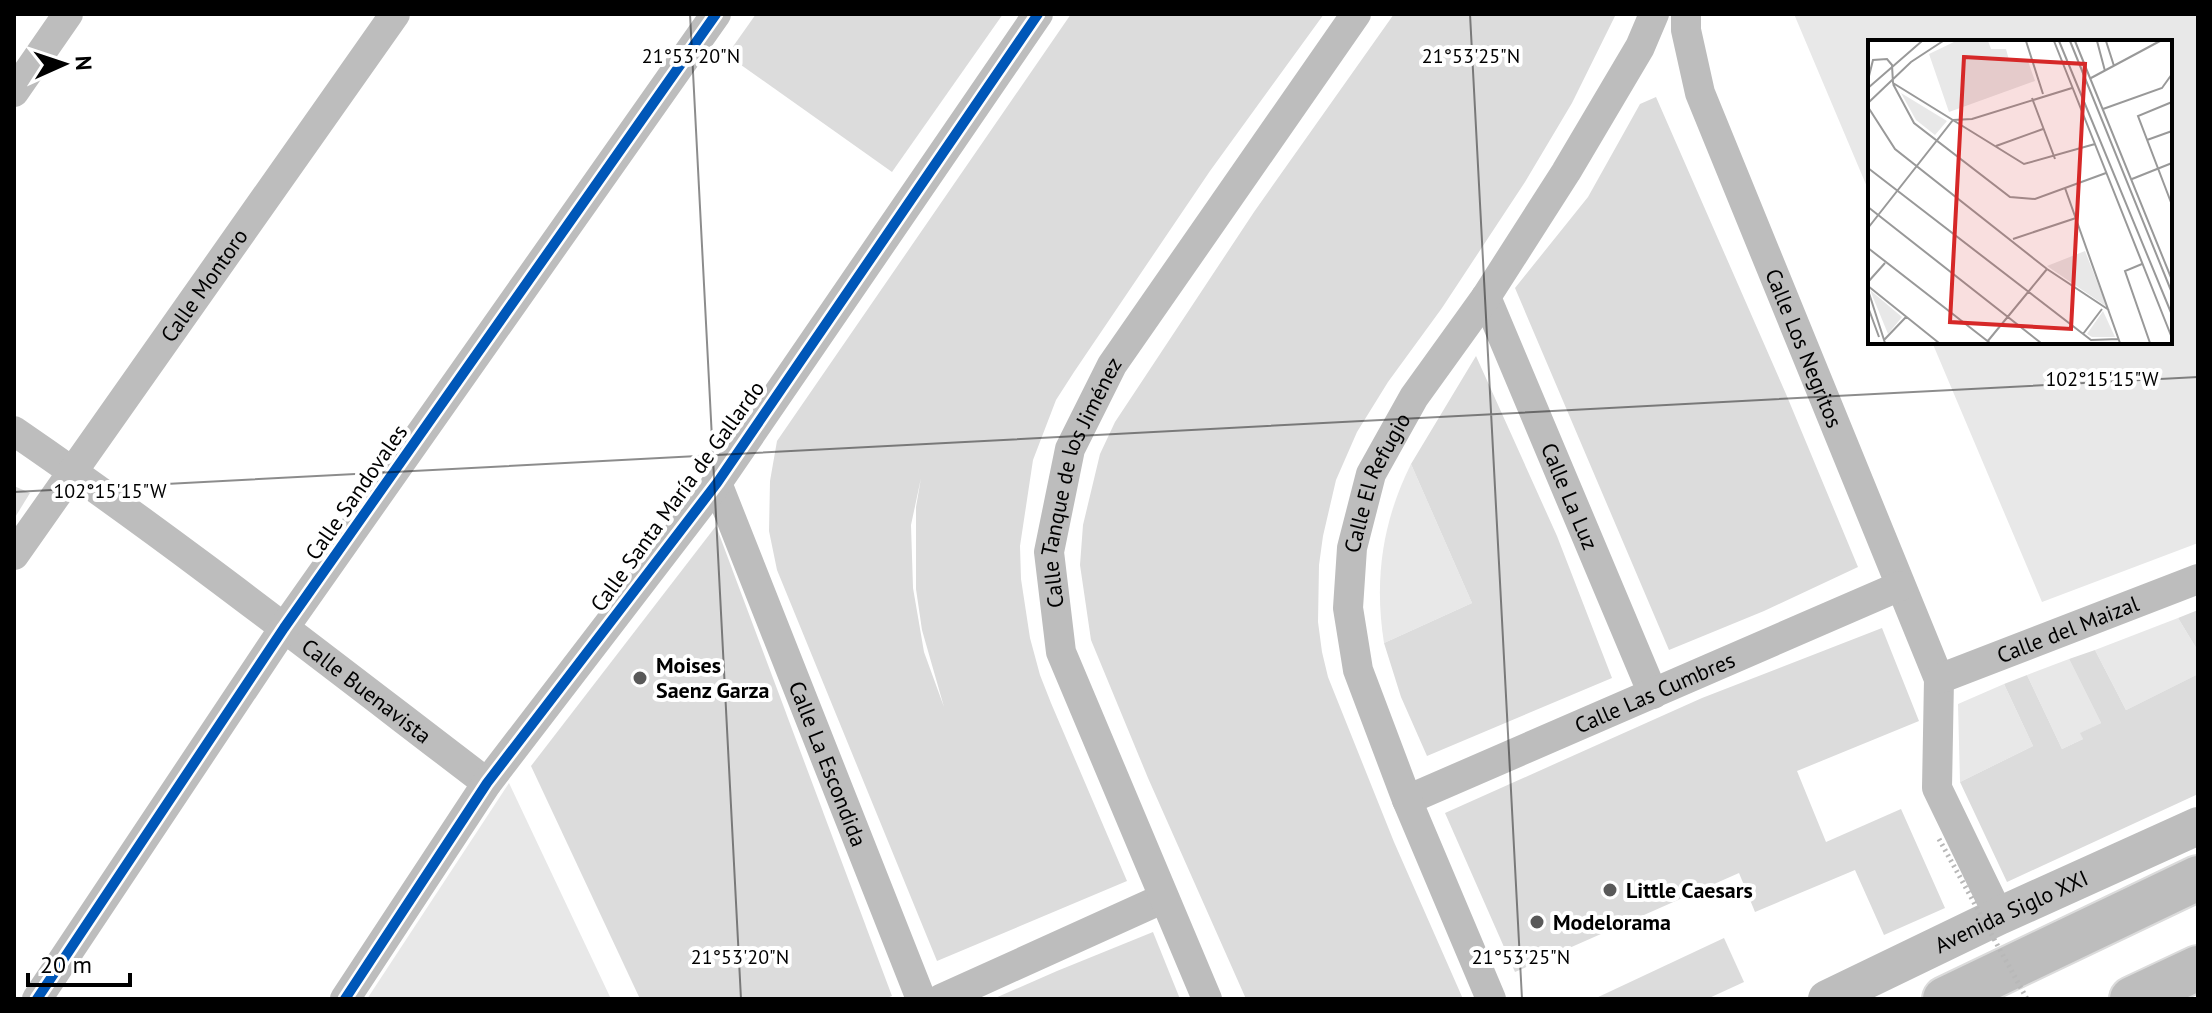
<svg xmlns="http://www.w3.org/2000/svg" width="2212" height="1013" viewBox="0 0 2212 1013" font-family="'PT Sans',sans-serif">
<rect width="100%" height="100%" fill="#fff"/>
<g fill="#e8e8e8">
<polygon points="1794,14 2198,14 2198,543 2042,602 1932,342 2170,342 2170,42 1870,42 1870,194"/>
<path d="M1411 464 1472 603 1384 643C1374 580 1382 522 1411 464Z"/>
<polygon points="2178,618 2198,651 2198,674 2126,710 2095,650"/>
<polygon points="2069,659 2101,723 2081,733 2083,739 2062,749 2027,675"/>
<polygon points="2004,684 2033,746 1960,782 1958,704"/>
<polygon points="509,783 611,999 367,999"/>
</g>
<g fill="#dcdcdc" fill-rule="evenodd">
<polygon points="756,14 1003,14 892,172 727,55"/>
<path d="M1071 14H1324L1210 171 1074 372 1056 400 1033 460 1020 546 1021 579 1030 638 1040 675 1051 703 1127 881 937 961 777 570 769 531 770 481 777 441ZM921 478 916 507V589L922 630 944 707 924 652 913 588 911 525Z"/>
<polygon points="1394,14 1616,14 1572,103 1525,182 1442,308 1388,382 1357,432 1336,480 1323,536 1319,565 1318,622 1322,652 1328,677 1394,842 1463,999 1246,999 1148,778 1091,640 1080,565 1083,525 1100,454 1115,422 1254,212"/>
<polygon points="1656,97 1786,394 1858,567 1764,611 1669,650 1515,288 1588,197 1640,104"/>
<polygon points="1476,356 1557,536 1612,678 1427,756 1401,697 1384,643 1472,603 1411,464"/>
<polygon points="14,486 30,493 14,519"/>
<polygon points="716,526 892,996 884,999 640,999 531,766"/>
<polygon points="2198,610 2198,651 2178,618"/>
<polygon points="1882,628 1919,721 1797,771 1826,842 1901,809 1945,908 1884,935 1855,870 1755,912 1739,873 1515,972 1445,813 1702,698"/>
<polygon points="2095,650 2126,710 2198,674 2198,794 2007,882 1960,782 2033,746 2004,684 2027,675 2062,749 2083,739 2080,733 2101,723 2069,659"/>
<polygon points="1153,932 1180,999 993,999 1057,971"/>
<polygon points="1724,938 1744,982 1707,999 1594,999"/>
</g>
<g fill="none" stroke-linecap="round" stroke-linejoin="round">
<defs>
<g id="trunk">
<polyline points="1945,999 2198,878"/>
<polyline points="2132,999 2198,968"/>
</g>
</defs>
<use href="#trunk" stroke="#dbdbdb" stroke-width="48"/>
<g stroke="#bdbdbd" stroke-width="30">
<path id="s1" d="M1686 14V30L1700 93 1939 679 1937 788 1999 916"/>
<polyline points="14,92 68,14"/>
<path id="s2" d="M1486 297 1653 694"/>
<path id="s3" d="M14 431C176 542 331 664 487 783"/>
<path id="s4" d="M717 483 921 999"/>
<path id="s5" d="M14 555 395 14"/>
<path id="s6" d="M1939 679 2198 579"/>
<path id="s7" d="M1407 800 1900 586"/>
<polyline points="37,999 284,628 716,14"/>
<polyline points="345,999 487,783 717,483 1038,14"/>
<polyline points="941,999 1164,898"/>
<path id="s8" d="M1207 999 1061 652 1049 552 1070 449 1112 365 1356 14"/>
<path id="s9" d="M1491 999 1407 800 1358 670 1348 608 1352 548 1371 474 1414 397 1486 297 1566 172 1640 47 1654 14"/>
</g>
<path stroke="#bdbdbd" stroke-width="38" id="s10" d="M1827 999 1999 916 2198 826"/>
<use href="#trunk" stroke="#bdbdbd" stroke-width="44"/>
<polyline stroke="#b8b8b8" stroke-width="5" stroke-dasharray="2 4" stroke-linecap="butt" points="1939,839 2027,999"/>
<defs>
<g id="cycleway">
<polyline points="37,999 284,628 716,14"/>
<polyline points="345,999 487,783 717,483 1038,14"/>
</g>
</defs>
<use href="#cycleway" stroke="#fff" stroke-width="15"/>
<use href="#cycleway" stroke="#0057b8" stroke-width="10"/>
</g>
<path fill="none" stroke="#000" stroke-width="2" stroke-opacity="0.45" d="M690 14 741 999M1470 14 1522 999M14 492 2198 377"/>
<g fill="#595959" stroke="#fff" stroke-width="3">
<circle cx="640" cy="678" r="8"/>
<circle cx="1610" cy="890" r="8"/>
<circle cx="1537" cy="922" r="8"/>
</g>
<g text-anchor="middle" stroke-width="8" stroke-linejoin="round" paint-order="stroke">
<g font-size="22" fill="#000" stroke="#fff">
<text dy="8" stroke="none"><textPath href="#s5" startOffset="330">Calle Montoro</textPath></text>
<text dy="8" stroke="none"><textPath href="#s1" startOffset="356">Calle Los Negritos</textPath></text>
<text dy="8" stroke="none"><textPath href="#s8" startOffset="552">Calle Tanque de los Jiménez</textPath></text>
<text dy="8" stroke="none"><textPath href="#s9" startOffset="548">Calle El Refugio</textPath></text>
<text transform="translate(356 492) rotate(-55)" y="8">Calle Sandovales</text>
<text dy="8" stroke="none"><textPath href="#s2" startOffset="216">Calle La Luz</textPath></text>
<text transform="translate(677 496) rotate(-54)" y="8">Calle Santa María de Gallardo</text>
<text dy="8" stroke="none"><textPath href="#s6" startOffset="138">Calle del Maizal</textPath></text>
<text dy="8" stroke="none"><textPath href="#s3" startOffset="438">Calle Buenavista</textPath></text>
<text dy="8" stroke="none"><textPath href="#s7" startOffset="270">Calle Las Cumbres</textPath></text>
<text dy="8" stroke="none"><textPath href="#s4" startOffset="302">Calle La Escondida</textPath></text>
<text dy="8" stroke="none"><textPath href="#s10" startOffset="204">Avenida Siglo XXI</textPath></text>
</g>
<g font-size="22" font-weight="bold" fill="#000" stroke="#fff" text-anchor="start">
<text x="656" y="673">Moises<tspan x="656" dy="25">Saenz Garza</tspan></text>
<text x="1626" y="898">Little Caesars</text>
<text x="1553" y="930">Modelorama</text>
</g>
</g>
<g transform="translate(1868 40)">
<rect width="304" height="304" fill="#fff"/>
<path d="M88 1H120L123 9H138L141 20 160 21 167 41 81 72 61 14ZM33 53 79 81 67 95 48 80ZM217 211 239 267 179 226ZM2 250 34 277 20 294ZM235 271 247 297H224L219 294Z" fill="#e8e8e8"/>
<path fill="none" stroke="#999" stroke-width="2" d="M158 1 175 54M186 1 304 298M191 1 304 275M202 1 304 253M207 1 304 240M229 1 237 31M238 1 246 26M223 38 292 1M0 40 5 20 19 19 24 25 25 43 156 124 227 104M25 44 46 83 142 157 167 159 238 133M0 48 54 1M164 58 187 119M304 62 270 76 304 165M0 63 43 22 75 1M0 67 27 109 179 229 241 270M235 69 294 48 304 34M279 100 304 91M128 106 175 89M0 128 223 300 251 299M264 139 304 123M197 148 252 303M0 167 173 303M0 188 85 80 104 79 204 48M145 199 208 178M0 208 122 303M274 224 257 231 282 303M0 242 17 223M0 246 71 303M0 250 17 303M0 267 11 297M215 294 234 269M16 300 38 277M119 302 179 229"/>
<path fill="#d62828" fill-opacity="0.15" stroke="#d62828" stroke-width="4" d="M96 17 217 24 203 289 82 282Z"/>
<rect width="304" height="304" fill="none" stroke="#000" stroke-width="4"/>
</g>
<g font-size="20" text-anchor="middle" fill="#000" stroke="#fff" stroke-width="8" stroke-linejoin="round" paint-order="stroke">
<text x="691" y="63">21°53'20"N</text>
<text x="1471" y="63">21°53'25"N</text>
<text x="2102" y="386">102°15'15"W</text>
<text x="110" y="498">102°15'15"W</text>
<text x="740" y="964">21°53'20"N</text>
<text x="1521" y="964">21°53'25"N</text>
</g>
<rect width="2212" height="1013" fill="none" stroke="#000000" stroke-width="32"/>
<g transform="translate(64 64) rotate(87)" stroke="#ffffff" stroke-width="6" paint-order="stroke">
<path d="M0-6L14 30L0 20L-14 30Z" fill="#000000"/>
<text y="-12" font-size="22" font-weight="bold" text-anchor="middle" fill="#000000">N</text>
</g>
<path d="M28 973v12h102v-12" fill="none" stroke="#000000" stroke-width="4"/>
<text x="40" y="973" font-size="24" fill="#000000" stroke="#ffffff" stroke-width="6" paint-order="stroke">20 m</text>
</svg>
